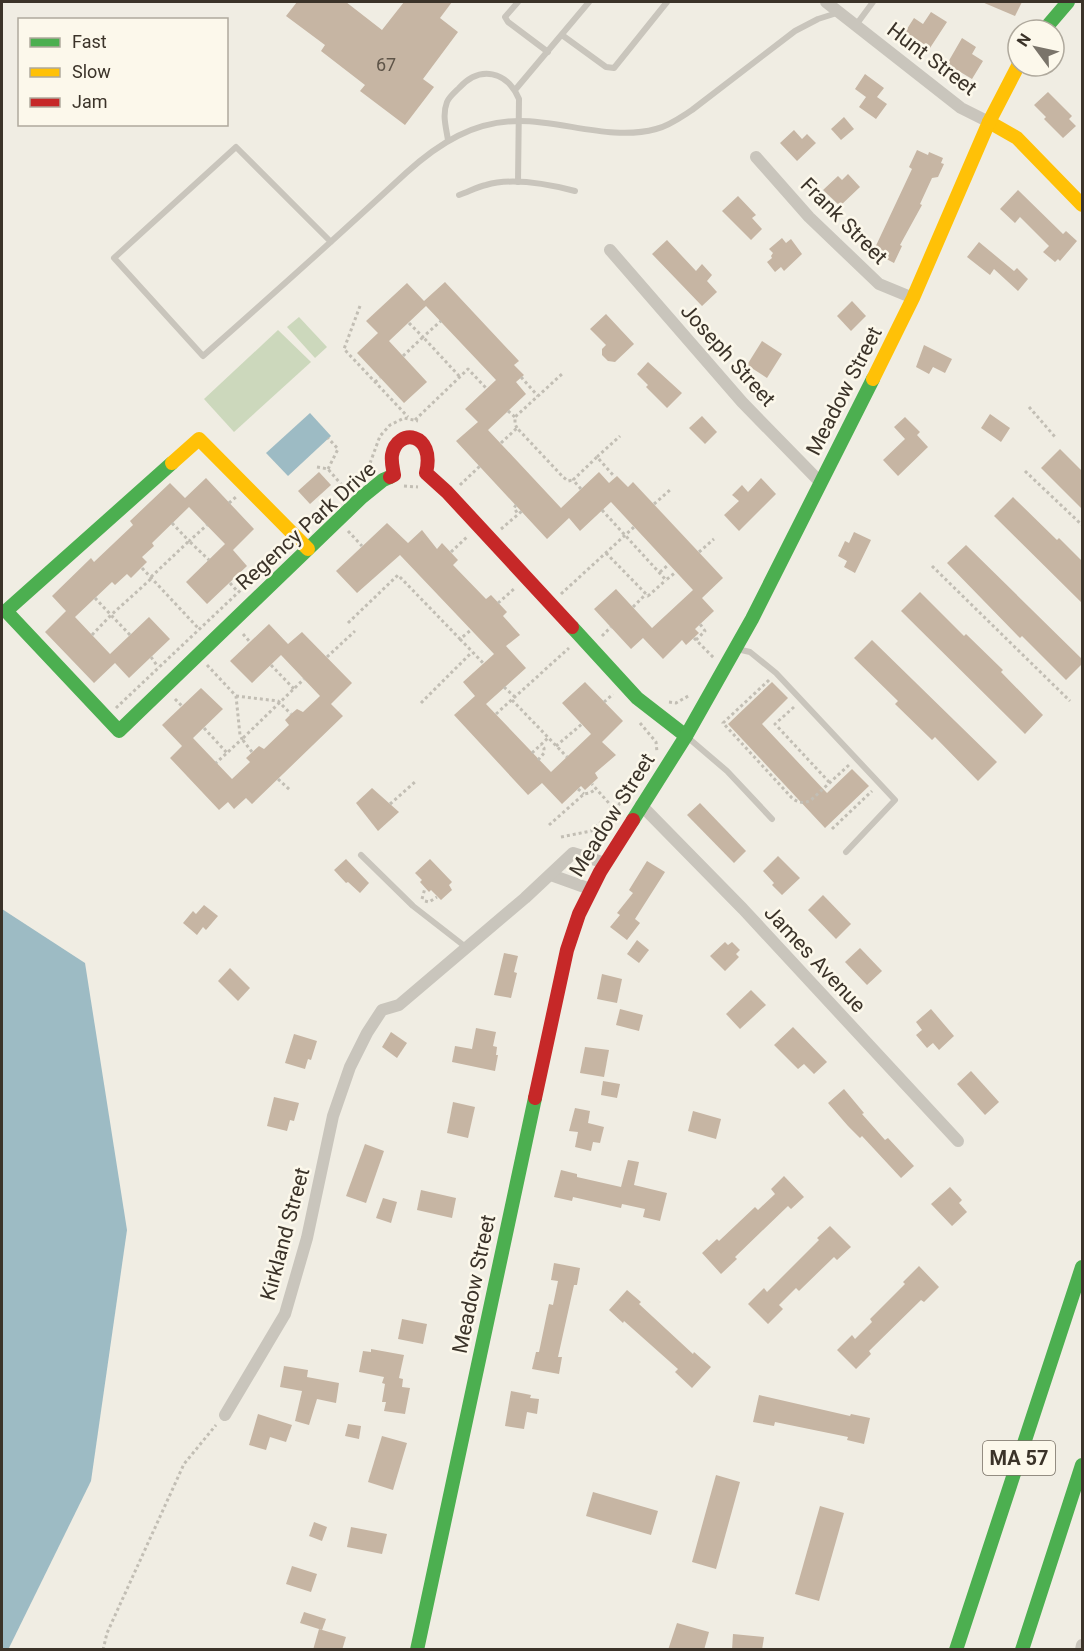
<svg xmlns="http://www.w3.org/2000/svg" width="1084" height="1651" viewBox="0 0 1084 1651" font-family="Roboto,sans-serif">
<rect width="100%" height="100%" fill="#f0ede3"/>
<g fill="#ccd8bc">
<polygon points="299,317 327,347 315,358 287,327"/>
<polygon points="278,330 311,362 234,432 204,399"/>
</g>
<g fill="#9dbbc4">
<polygon points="310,413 331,436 288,476 266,453"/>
<polygon points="2,909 85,963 127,1230 91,1481 8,1650 2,1649"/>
</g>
<g fill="#c6b5a3">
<polygon points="297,2 346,2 382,30 404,2 452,2 440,18 458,32 423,79 434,87 405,125 360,91 365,85 321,51 325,45 286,16"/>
<polygon points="982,2 1022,2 1015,16"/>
<polygon points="931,12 947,22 930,48 905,32 914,18 923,24"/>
<polygon points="962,38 976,47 972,54 983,61 972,79 947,64"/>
<polygon points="865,74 884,88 877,97 887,104 876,119 859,107 866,97 855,89"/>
<polygon points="1048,92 1072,116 1069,119 1076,126 1063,138 1044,119 1046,117 1034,105"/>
<polygon points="844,117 854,129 841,140 831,129"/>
<polygon points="794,130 802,139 807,134 816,143 797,161 780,143"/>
<polygon points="917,150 928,155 929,152 943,158 941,163 944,164 938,177 932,178 920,204 922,205 900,245 902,246 894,263 873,252 912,169 909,167"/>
<polygon points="848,174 860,187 840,206 823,190 838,176 842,180"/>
<polygon points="1018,190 1063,234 1066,231 1077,241 1060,261 1058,259 1055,262 1043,252 1049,246 1020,217 1015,223 1000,209"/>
<polygon points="738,196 756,215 752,218 762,229 751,240 722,211"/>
<polygon points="782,238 786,243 791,239 802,254 784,271 781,267 775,272 767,262 772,258 771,256 773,253 769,249"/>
<polygon points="667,240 696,271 702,264 712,275 707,281 717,292 702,306 652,254"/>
<polygon points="979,242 1014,271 1017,268 1028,279 1018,291 994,269 990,275 967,257"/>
<polygon points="445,282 519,361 514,365 524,375 516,382 526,394 488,430 561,508 599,472 609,483 617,476 628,487 633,482 723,578 702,598 714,611 695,629 699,633 686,645 682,640 663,659 643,638 631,649 594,609 616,589 652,628 693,590 611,502 580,531 569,518 547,539 456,441 478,422 465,409 496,380 426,306 389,341 427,382 404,403 357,353 378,333 366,321 407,283 424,301"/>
<polygon points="852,301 866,316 851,331 837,316"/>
<polygon points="606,314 634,344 615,362 608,361 602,355 602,349 606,345 590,329"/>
<polygon points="762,341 782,354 767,378 747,365"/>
<polygon points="924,345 952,359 945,373 933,367 929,374 916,367"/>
<polygon points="648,362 682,393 667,408 646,387 648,385 637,374"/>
<polygon points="990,414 1010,428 1001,442 981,428"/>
<polygon points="702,416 717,432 705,444 689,428"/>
<polygon points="905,417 920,432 917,435 928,447 898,476 883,460 905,439 894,427"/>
<polygon points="1060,449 1083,472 1083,510 1041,468"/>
<polygon points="319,472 331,485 310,504 298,491"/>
<polygon points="206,478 254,529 233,550 247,566 207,604 186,582 225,544 189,507 152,543 154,546 142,557 147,562 131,578 127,574 115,585 112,582 75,617 110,654 149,617 170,639 129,678 115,663 94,683 45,632 66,611 52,596 91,558 94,562 133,525 130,521 170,483 185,498"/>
<polygon points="761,478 776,494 739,531 724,515 739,501 732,495 742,485 748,492"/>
<polygon points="1013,497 1057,540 1059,538 1083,562 1083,604 994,516"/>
<polygon points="387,523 408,543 422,530 437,549 442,543 458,560 453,565 486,599 491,595 507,612 503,616 520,635 506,646 526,668 486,704 551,772 591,734 562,703 585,682 623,721 602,742 616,755 595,773 598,778 585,790 581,786 562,804 542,783 528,795 454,715 475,696 463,682 494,654 400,555 357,593 336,571"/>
<polygon points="854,532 871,540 855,573 844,567 847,561 838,556 845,541 849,543"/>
<polygon points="966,545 1083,660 1083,663 1066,680 1022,636 1020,638 947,563"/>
<polygon points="920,592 964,636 966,634 1003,670 1001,672 1043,715 1025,734 901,611"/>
<polygon points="269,624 288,644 302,632 352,683 331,704 343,716 252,804 246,798 234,809 228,802 219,810 170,758 182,746 162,725 201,688 223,709 193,738 232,779 250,762 246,758 259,746 264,749 289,725 285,720 291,714 297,709 303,712 320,696 281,655 252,683 230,661"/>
<polygon points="872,640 997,762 978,781 935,737 932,740 895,704 898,701 854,658"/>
<polygon points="772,682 788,698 762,724 827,793 852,769 869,786 825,828 728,724"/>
<polygon points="372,788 399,812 378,831 356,803"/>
<polygon points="700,803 746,851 734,863 687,815"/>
<polygon points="778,856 800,878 782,895 772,885 774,883 763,871"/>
<polygon points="346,859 369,883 360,893 348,882 346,883 334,870"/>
<polygon points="430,859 452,882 449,885 452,890 441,900 431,890 429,892 420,882 422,880 415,873"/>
<polygon points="647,861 665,872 635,919 640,923 627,940 610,927 620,915 617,913 633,893 629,890"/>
<polygon points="823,895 851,924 836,939 808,910"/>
<polygon points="204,905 218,916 206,930 203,927 197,935 183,923 193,911 196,914"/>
<polygon points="637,940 649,950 639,963 627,954"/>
<polygon points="725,942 728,945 732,942 740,950 736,954 739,957 725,971 710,956"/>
<polygon points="860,948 882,971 867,985 845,962"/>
<polygon points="504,953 518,956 514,972 517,973 511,998 494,995"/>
<polygon points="230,968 250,988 238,1001 218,981"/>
<polygon points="602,974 622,979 617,1003 597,999"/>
<polygon points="751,990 766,1005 740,1029 726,1014"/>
<polygon points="620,1009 643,1015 639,1031 616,1025"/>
<polygon points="931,1009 954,1036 939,1050 933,1043 927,1048 916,1035 922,1030 916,1022"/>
<polygon points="793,1027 827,1062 814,1074 804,1064 798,1069 774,1045"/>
<polygon points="476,1028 496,1032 493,1046 497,1047 496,1055 498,1055 495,1071 452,1062 455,1046 472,1049"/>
<polygon points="391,1032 407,1043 397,1058 382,1047"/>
<polygon points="294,1034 317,1041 311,1060 308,1059 305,1069 285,1063"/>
<polygon points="585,1047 609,1050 604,1077 580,1073"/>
<polygon points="971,1071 999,1102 985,1115 957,1084"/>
<polygon points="603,1081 620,1084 617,1098 601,1095"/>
<polygon points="844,1089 864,1113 862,1114 885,1140 888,1138 914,1166 901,1178 862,1136 860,1138 848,1126 828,1103"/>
<polygon points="274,1097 299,1103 294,1121 290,1120 287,1131 267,1126"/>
<polygon points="453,1102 475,1107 468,1138 447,1133"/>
<polygon points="575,1108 590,1111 588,1123 604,1127 600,1143 593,1142 591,1151 575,1147 578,1132 569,1131"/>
<polygon points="693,1111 721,1119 716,1139 688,1131"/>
<polygon points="365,1144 384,1151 366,1203 346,1196"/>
<polygon points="628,1160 639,1162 634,1185 667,1193 660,1221 643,1217 645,1209 622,1204 621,1208 573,1197 572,1201 554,1197 561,1170 577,1174 577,1177 621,1187"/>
<polygon points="784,1176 804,1197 791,1209 788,1206 735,1257 737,1259 721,1274 702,1253 717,1239 719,1241 755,1207 758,1210 775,1194 771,1189"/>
<polygon points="950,1187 962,1200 959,1203 967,1212 952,1226 931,1204"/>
<polygon points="421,1190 456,1198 452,1218 417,1210"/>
<polygon points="383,1198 397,1202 391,1223 376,1218"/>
<polygon points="830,1226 851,1247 837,1260 834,1257 799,1291 796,1288 779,1305 783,1309 768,1324 748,1304 764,1288 767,1292 819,1240 817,1238"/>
<polygon points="554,1263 580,1268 577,1285 574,1285 558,1357 562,1357 559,1374 532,1369 536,1352 539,1352 549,1304 553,1305 558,1281 551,1280"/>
<polygon points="919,1266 939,1287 924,1302 921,1300 869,1351 871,1354 856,1369 837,1350 852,1335 855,1339 872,1322 870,1319 905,1284 903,1282"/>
<polygon points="627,1290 641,1302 639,1304 693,1354 694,1352 711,1367 692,1388 675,1372 678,1369 624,1321 623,1323 609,1310"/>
<polygon points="402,1319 427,1324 423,1344 398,1339"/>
<polygon points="371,1349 404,1355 399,1378 403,1379 402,1387 410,1388 405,1414 384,1411 386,1402 382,1402 385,1384 382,1383 384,1377 359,1372 363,1351 371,1352"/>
<polygon points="284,1366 308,1370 307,1377 339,1383 336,1403 317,1399 309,1425 295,1421 302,1391 280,1387"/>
<polygon points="511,1391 531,1395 530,1398 539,1399 537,1414 527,1412 524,1429 505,1426"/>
<polygon points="759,1395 850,1416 851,1414 870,1418 864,1444 847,1440 848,1437 775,1422 774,1426 753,1422"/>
<polygon points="258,1414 292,1425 286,1442 270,1437 266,1450 249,1445"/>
<polygon points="348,1424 361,1426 359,1439 345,1436"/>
<polygon points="382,1436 407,1443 393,1490 368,1482"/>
<polygon points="716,1475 740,1482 716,1569 692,1562"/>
<polygon points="593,1492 658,1511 651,1535 586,1516"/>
<polygon points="820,1506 844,1513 819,1601 795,1594"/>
<polygon points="314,1522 327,1527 322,1541 309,1536"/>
<polygon points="351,1527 387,1534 382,1554 347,1547"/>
<polygon points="292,1566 317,1574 311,1592 286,1584"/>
<polygon points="304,1612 326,1619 322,1630 300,1623"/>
<polygon points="677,1623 709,1632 704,1650 668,1650"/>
<polygon points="319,1629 346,1637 342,1650 313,1650"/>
<polygon points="733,1634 764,1637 762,1650 732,1650"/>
</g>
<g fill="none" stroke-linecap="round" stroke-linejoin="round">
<g stroke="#c2beb4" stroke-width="3" stroke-dasharray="3 3" stroke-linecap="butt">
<polyline points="360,306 344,349 408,417"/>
<polyline points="409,323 423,337 441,321"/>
<polyline points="403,356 423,337 460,377"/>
<polyline points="521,377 538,396"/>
<polyline points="375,382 380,378"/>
<polyline points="1029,407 1056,438"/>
<polyline points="508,411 515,417"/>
<polyline points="415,420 468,369 487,389"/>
<polyline points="517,428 515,424 515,417 562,374"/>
<polyline points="501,443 517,428 563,477 568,481 573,480"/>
<polyline points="597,457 620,436"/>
<polyline points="317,467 328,469 346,490"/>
<polyline points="328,469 338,449 328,438"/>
<polyline points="1025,471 1082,525"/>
<polyline points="359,477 369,466 380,436 390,425 404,418 418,421"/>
<polyline points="460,485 480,466"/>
<polyline points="404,486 418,487"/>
<polyline points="581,489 573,480 597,457 613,475"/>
<polyline points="229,503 237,496"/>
<polyline points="654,504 670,490"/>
<polyline points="516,505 514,508 518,514"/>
<polyline points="602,510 666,580 676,572"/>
<polyline points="172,523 189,541 207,525"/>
<polyline points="501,529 522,511"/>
<polyline points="348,531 362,546"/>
<polyline points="451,552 467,537"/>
<polyline points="699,552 714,539"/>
<polyline points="606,553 648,596 666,580"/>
<polyline points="932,566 1070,701"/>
<polyline points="142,568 199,629"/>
<polyline points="660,572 669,564"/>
<polyline points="151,577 189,541 209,560"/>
<polyline points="230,583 238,592"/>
<polyline points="561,594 634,527"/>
<polyline points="498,603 515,588"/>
<polyline points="633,607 646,594"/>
<polyline points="348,623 398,575 460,639 471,630"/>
<polyline points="243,634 250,642"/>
<polyline points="92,635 111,615 95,598"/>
<polyline points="130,635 111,615 152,578"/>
<polyline points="602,636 611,627"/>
<polyline points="694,638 714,658"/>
<polyline points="460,639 484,664"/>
<polyline points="696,640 705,631 700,624"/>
<polyline points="151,657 158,667"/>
<polyline points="327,657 355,631"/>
<polyline points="207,665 236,696 240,735 242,739 216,763"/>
<polyline points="271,665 294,689"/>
<path d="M769 680 723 723 792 798C798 803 805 804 811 800L850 764"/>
<polyline points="504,687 515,697"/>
<polyline points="236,696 278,701 291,714"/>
<polyline points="175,699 182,706"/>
<polyline points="512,700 567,757"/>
<polyline points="604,702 613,694"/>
<polyline points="669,702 676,703 690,695"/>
<polyline points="421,703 472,652"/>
<polyline points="794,707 775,724 830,783"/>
<polyline points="116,708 264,568"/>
<polyline points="496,714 569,648"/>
<polyline points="640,723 656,742 657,752"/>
<polyline points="204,728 227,753"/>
<polyline points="556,746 582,724"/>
<polyline points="252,752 242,739 304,679"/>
<polyline points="532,753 548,738"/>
<polyline points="538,760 544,753 544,748 541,745"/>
<polyline points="278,779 290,790"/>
<polyline points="578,789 584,794"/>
<polyline points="390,804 415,782"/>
<polyline points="615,810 639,777"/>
<polyline points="549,825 584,794 590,793 596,789"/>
<polyline points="832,829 872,791"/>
<polyline points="561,837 591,831 615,810 592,784"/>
<polyline points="422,899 425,888"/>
<polyline points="425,901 429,902 437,897"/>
<polyline points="103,1650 107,1633 184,1464 216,1425"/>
</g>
<g stroke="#c9c5bc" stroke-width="6">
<polyline points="518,2 505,17 508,22 548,52"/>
<polyline points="856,25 873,2"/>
<polyline points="562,35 606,67 614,68 667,2"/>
<polyline points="515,90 589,2"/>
<path d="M448 140C446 127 442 115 447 102 449 97 455 92 459 88 480 65 507 71 519 99L518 182"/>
<path d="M459 195C468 192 477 187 486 185 513 177 548 184 575 191"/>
<path d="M331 242 236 147 114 258 203 356C271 296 339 235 406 173 439 143 474 121 520 121 564 121 612 141 656 129 669 126 681 117 692 110L795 31 818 19 840 12"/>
<polyline points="737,649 750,652 776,673 895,800 846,852"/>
<polyline points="686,736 727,771 772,819"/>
<polyline points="361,855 413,906 467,948"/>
</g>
<g stroke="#c9c5bc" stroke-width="12">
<polyline points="826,2 961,108 989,122"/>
<polyline points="756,157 809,217 879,284 913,298"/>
<polyline points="610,250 742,402 821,483"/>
<polyline points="641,805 743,909 958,1141"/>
<polyline points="551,875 590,889"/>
<polyline points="225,1415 285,1314 307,1238 333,1116 350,1067 367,1033 382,1010 399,1005 525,898 573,853 605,863"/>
<polyline points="1081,1650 1082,1645"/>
</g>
<g stroke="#4caf50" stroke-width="14">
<polyline points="1044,30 1068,2"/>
<polyline points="172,463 6,611 119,731 362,497 383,480 390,477"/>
<polyline points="572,627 637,698 686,736"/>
<polyline points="633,820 686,736 752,619 873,379"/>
<polyline points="417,1650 535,1098"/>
<polyline points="956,1650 1082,1267"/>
<polyline points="1022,1650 1082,1465"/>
</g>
<g stroke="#ffc107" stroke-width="14">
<polyline points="989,122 1017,138 1082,205"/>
<polyline points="873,379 913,298 989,122 1018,66"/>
<polyline points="172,463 199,439 308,549"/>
</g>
<g stroke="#c62828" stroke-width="14">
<path d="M390 477 394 475C393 469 391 462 392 455 397 427 436 432 426 473L447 492 572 627"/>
<polyline points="535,1098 567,950 579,914 600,872 633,820"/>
</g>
</g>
<g text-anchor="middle" stroke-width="5" stroke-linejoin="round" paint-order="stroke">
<g font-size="18" fill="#5e5448">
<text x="386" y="71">67</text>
</g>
<rect fill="#fcf8eb" stroke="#756e63" stroke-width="1.5" x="983" y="1441" width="72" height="34" rx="4.5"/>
<g font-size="20" font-weight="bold" fill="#3b3329">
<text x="1019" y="1465">MA 57</text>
</g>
<g font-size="21" fill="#3b3329" stroke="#fcf8eb">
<text transform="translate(932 59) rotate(37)" y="7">Hunt Street</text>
<text transform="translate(844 221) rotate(45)" y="7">Frank Street</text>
<text transform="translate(728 355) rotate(48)" y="7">Joseph Street</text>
<text transform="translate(844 391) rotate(-63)" y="7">Meadow Street</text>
<text transform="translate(306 526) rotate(-42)" y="7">Regency Park Drive</text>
<text transform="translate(612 815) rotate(-58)" y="7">Meadow Street</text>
<text transform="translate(815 959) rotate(47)" y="7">James Avenue</text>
<text transform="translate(285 1234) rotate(-75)" y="7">Kirkland Street</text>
<text transform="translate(474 1284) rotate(-78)" y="7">Meadow Street</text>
</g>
</g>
<rect width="1084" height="1651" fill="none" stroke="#3b3329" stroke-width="6"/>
<rect x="18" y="18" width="210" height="108" fill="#fcf8eb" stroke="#afa99d" stroke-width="1.5"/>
<rect x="30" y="38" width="30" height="9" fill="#4caf50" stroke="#afa99d" stroke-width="1.5"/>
<text x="72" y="48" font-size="18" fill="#3b3329">Fast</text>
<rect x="30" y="68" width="30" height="9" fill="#ffc107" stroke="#afa99d" stroke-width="1.5"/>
<text x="72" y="78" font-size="18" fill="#3b3329">Slow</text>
<rect x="30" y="98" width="30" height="9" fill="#c62828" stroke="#afa99d" stroke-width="1.5"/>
<text x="72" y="108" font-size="18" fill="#3b3329">Jam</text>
<g transform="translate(1036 48) rotate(303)"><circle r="28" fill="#fcf8eb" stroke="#afa99d" stroke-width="1.5"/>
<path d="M0-4.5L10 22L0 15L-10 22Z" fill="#7a746a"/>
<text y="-9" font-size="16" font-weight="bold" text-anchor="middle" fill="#3b3329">N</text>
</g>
</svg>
